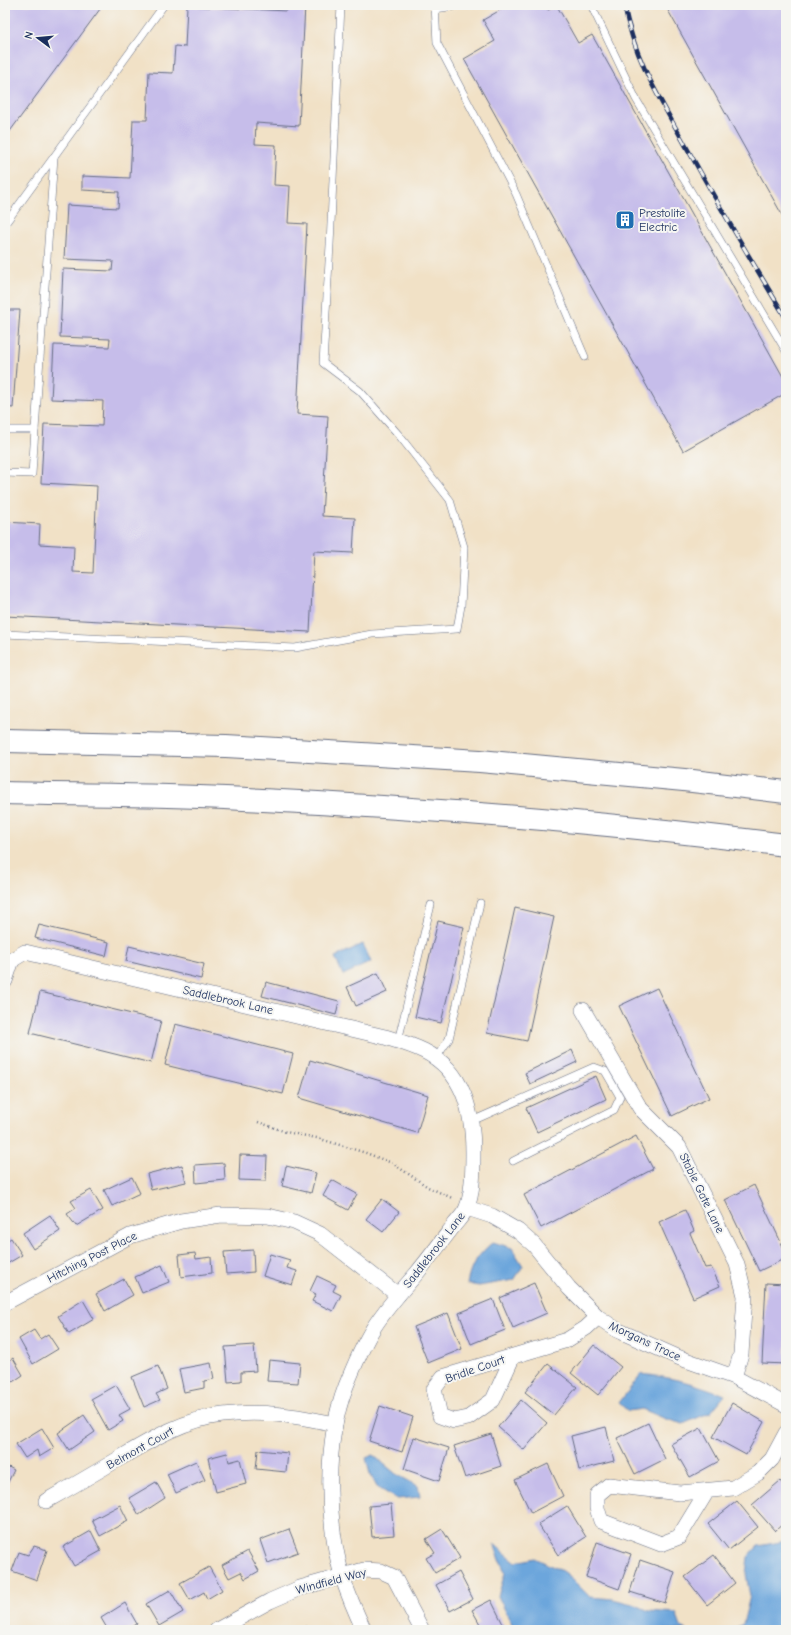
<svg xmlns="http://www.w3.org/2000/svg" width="791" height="1635" viewBox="0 0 791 1635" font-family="'Comic Neue',sans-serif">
<rect width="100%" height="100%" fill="#f6f6f2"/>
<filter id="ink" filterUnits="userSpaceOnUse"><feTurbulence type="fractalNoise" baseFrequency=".025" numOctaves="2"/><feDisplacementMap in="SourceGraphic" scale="8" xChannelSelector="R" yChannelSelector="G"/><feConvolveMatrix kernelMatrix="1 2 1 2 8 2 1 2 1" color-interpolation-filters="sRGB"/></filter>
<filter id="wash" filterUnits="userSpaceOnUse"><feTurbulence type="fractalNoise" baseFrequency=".012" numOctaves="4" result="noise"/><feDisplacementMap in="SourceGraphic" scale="16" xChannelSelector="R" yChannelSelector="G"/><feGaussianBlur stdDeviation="0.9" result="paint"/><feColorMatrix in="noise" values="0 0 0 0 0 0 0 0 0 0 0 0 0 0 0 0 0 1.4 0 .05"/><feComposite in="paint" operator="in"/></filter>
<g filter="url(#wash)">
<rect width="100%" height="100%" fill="#f1e1c6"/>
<g fill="#6ca6dc" stroke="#446a9d">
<polygon points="363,944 371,962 343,975 335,957"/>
<path d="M493 1242 512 1248 523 1266 514 1280 479 1286 467 1284C471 1264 478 1255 493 1242Z"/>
<path d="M641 1374C671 1377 697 1384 725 1395L711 1412 683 1424 666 1419 642 1409 628 1411 619 1403Z"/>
<polygon points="373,1455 396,1474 418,1486 420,1497 397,1499 377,1487 370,1474 366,1458"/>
<polygon points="786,1541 786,1630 731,1630 743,1624 750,1596 746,1574 748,1557 758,1546"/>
<polygon points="494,1544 516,1562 535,1558 566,1573 590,1597 613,1599 636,1605 649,1611 676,1613 681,1627 686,1630 515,1630 498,1596 505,1573"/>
</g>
<g id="blocks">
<g fill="#c6bdea">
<polygon points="5,5 103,5 5,138"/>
<polygon points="287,5 305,5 299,126 256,123 255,144 276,145 274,185 290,186 288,223 307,224 297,414 328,416 322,516 355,518 353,553 314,551 310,632 5,616 5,522 40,524 39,544 74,546 73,572 93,573 97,486 41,483 44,424 102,426 103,401 51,399 54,345 109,347 110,339 60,337 63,269 112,271 113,261 64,259 67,205 118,208 119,192 82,190 82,176 130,178 133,120 147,120 149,72 173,73 175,46 185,47 187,6 287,11"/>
<polygon points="509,5 545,5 548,10 557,6 578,43 592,35 786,382 786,393 683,451 464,59 495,41 483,20"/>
<polygon points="665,5 786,5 786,222"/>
<polygon points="5,310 20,310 13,408 5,407"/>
<polygon points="515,908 554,917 527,1041 487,1033"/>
<polygon points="438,921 464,927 441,1023 415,1017"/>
<polygon points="39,925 109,942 106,956 35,938"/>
<polygon points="129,946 204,964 201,979 126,961"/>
<polygon points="378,973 387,992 356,1006 347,987"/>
<polygon points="266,982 339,1001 336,1015 262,996"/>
<polygon points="657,988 709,1098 672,1116 619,1006"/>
<polygon points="40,992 161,1021 151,1063 30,1033"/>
<polygon points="175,1024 293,1054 283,1094 165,1065"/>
<polygon points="572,1050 577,1062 530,1084 525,1073"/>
<polygon points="310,1060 428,1095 417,1133 299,1098"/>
<polygon points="596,1076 606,1099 537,1132 526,1108"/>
<polygon points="636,1136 653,1169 541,1228 524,1195"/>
<polygon points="240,1155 267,1156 266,1181 239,1180"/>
<polygon points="224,1163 225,1180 196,1183 195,1165"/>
<polygon points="182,1165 186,1182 151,1190 147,1174"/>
<polygon points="286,1166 316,1173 311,1193 282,1186"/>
<polygon points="132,1177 140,1193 112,1206 104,1190"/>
<polygon points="332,1180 357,1194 348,1210 323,1196"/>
<polygon points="754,1185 786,1253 786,1258 759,1271 725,1200"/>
<polygon points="91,1190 103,1210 76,1226 67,1214 76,1208 71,1201"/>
<polygon points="382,1199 399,1212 383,1232 366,1219"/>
<polygon points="685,1210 694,1231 690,1233 705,1268 711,1267 720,1286 693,1298 659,1222"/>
<polygon points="50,1215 60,1231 33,1249 23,1233"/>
<polygon points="11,1238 22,1255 5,1265 5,1242"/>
<polygon points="253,1250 254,1272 226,1274 224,1252"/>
<polygon points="195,1253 196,1259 211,1257 212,1273 181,1277 179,1255"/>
<polygon points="270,1254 290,1260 287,1268 297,1271 292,1285 263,1276"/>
<polygon points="162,1265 169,1282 142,1293 135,1277"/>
<polygon points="317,1276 336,1285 333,1291 341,1295 333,1311 312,1301 316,1294 310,1291"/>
<polygon points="124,1279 133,1295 105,1311 96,1294"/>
<polygon points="534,1283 547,1313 513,1328 500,1298"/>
<polygon points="766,1283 786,1284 786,1364 762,1363"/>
<polygon points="493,1299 505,1330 471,1344 459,1313"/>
<polygon points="83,1300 94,1319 69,1334 58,1316"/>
<polygon points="448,1313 462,1349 428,1363 414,1327"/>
<polygon points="34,1330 40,1339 48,1334 58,1349 33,1364 19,1339"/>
<polygon points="254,1345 256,1371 241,1372 241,1381 228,1382 225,1347"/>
<polygon points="594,1345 621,1367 598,1395 571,1373"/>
<polygon points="13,1358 23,1375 5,1387 5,1364"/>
<polygon points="269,1360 300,1363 298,1383 267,1381"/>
<polygon points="211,1363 214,1379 204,1381 204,1388 184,1392 179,1369"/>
<polygon points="548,1364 577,1387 554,1415 525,1392"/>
<polygon points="158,1366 167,1389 156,1394 160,1400 144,1407 132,1377"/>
<polygon points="116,1385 130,1409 119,1415 123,1421 108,1430 91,1399"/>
<polygon points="521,1400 547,1423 524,1450 498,1427"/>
<polygon points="732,1403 764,1422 746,1455 713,1437"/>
<polygon points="380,1406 413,1417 402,1452 369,1441"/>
<polygon points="84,1415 95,1432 69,1450 58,1433"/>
<polygon points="648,1423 665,1459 635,1474 617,1438"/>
<polygon points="606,1427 614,1461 579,1470 571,1436"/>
<polygon points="42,1428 54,1448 39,1457 37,1450 25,1458 16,1444"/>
<polygon points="701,1428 719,1461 690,1477 671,1444"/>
<polygon points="491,1434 501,1466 465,1478 454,1446"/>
<polygon points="414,1437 449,1448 439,1481 404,1469"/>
<polygon points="258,1450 288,1453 286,1472 256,1469"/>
<polygon points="227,1453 229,1462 240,1459 246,1484 216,1492 208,1458"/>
<polygon points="196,1461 205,1480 176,1493 167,1474"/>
<polygon points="548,1464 563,1496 531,1513 515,1480"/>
<polygon points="5,1465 14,1470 7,1484 5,1483"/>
<polygon points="780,1481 786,1488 786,1521 775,1531 752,1505"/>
<polygon points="156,1482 165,1498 139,1515 129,1498"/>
<polygon points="737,1501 758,1527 729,1550 708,1524"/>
<polygon points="391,1504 394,1535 372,1537 369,1506"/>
<polygon points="120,1505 128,1521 100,1536 92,1520"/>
<polygon points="567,1506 586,1537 558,1555 538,1524"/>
<polygon points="289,1529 298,1552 268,1563 260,1540"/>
<polygon points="442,1529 460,1558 435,1573 426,1558 435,1553 426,1539"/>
<polygon points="91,1531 101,1551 74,1566 63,1547"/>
<polygon points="597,1542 631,1554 619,1589 586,1577"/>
<polygon points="34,1546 47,1550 37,1580 12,1571 19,1552 28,1555"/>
<polygon points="248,1551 259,1571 245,1579 241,1572 229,1578 222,1565"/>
<polygon points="714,1555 735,1583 707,1605 685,1577"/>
<polygon points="640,1560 675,1572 665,1603 630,1592"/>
<polygon points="209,1567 222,1590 207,1599 204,1592 190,1600 180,1583"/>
<polygon points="459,1572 473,1599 450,1611 436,1585"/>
<polygon points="170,1590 183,1612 159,1626 146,1604"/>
<polygon points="491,1600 506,1630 474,1630 473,1628 480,1624 472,1610"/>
<polygon points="125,1603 137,1624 128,1630 108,1630 101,1618"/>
<polygon points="307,1626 309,1630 298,1630"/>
</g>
</g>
</g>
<g filter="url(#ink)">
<use href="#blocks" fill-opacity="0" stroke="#666d82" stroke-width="1"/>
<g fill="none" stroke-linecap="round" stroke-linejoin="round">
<defs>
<g id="lane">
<polyline points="435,5 437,43 516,194 585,357"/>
<polyline points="591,5 636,99 786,351"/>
<polyline points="435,9 462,5"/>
<polyline points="5,224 164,5"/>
<polyline points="5,430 35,430 54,157"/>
<polyline points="5,473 32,474 35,430"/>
<polyline points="5,634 295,648 372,634 457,629 461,606 464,547 450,500 398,434 360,391 323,363 330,245 341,5"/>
<polyline points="398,1041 431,905"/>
<polyline points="436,1058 449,1039 480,903"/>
<polyline points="472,1121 594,1067 605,1071 620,1097 614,1110 513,1161"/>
</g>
<g id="street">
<path d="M5 981 12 960 25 952 385 1037C398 1041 412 1045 424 1051 464 1071 473 1112 473 1153 473 1169 473 1193 467 1207 465 1213 459 1219 455 1224 442 1241 430 1257 417 1273 402 1290 386 1308 374 1327 363 1345 354 1366 346 1386 324 1443 326 1517 342 1576 348 1594 356 1613 364 1630"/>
<polyline points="583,1010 640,1108 679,1147 737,1264 745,1296 741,1354 734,1377"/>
<polyline points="467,1208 492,1216 518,1231 534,1245 569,1288 598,1317 617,1330 680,1358 734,1377 786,1405"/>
<polyline points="5,1303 130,1236 181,1221 221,1215 268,1216 294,1222 320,1234 398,1295"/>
<polyline points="513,1356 493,1400 468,1418 454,1421 440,1416 434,1389 443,1377 567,1340 586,1328 598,1317"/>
<polyline points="707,1491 679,1537 661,1544 601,1521 597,1508 597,1495 609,1485 680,1493 733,1488 758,1473 772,1459 786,1433"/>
<path d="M46 1501C71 1487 95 1473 120 1458 152 1439 185 1419 223 1415 263 1410 297 1416 335 1424"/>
<polyline points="217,1630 270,1601 300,1588 364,1570 381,1571 394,1577 422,1630"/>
</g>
<g id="highway">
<polyline points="5,741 226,746 480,761 684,780 786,792"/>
<path d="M5 793C78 795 152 794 225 798 413 807 600 821 786 845"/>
</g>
</defs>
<use href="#lane" stroke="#666d82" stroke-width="8"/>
<use href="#street" stroke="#666d82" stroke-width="16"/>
<use href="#highway" stroke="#666d82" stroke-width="24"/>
<polyline stroke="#666d82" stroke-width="2.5" stroke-dasharray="1 3" stroke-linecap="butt" points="258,1122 286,1132 317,1138 366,1153 392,1163 428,1187 452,1198"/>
<use href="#lane" stroke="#fff" stroke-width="7"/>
<use href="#street" stroke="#fff" stroke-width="15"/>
<use href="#highway" stroke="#fff" stroke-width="22"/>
<defs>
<path id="rail" d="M624 5C635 61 660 99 687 148 719 206 752 262 786 318"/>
</defs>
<use href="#rail" stroke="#1b2f5e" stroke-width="4.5"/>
<use href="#rail" stroke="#f6f6f2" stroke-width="3" stroke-dasharray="9" stroke-linecap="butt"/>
</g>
</g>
<defs>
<symbol id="building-square" viewBox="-11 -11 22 22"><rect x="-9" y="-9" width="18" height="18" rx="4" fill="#1f6fb2" stroke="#f6f6f2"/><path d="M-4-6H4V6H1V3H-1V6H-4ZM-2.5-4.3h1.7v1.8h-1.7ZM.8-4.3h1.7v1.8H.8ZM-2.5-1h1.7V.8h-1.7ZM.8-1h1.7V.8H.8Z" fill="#fff"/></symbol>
</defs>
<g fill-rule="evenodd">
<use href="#building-square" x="614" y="209" width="22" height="22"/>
</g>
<g text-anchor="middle" stroke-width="4" stroke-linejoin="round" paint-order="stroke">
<g font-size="12" fill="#1b2f5e" stroke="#f6f6f2" text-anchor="start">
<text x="639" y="217">Prestolite<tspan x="639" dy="14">Electric</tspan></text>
</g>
<g font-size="12" fill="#1b2f5e" stroke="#f6f6f2">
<text transform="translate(228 1000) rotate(13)" y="4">Saddlebrook Lane</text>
<text transform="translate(702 1193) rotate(64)" y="4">Stable Gate Lane</text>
<text transform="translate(434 1250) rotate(-52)" y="4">Saddlebrook Lane</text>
<text transform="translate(92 1257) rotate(-27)" y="4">Hitching Post Place</text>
<text transform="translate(645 1341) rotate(25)" y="4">Morgans Trace</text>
<text transform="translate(475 1369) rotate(-19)" y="4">Bridle Court</text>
<text transform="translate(140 1448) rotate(-29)" y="4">Belmont Court</text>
<text transform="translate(331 1581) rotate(-15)" y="4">Windfield Way</text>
</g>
</g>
<rect width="791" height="1635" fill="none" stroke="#f6f6f2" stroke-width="20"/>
<g transform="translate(38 38) rotate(286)" stroke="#f6f6f2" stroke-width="3" paint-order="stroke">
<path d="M0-3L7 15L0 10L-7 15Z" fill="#1b2f5e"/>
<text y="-6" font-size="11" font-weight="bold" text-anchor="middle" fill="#1b2f5e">N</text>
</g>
</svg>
